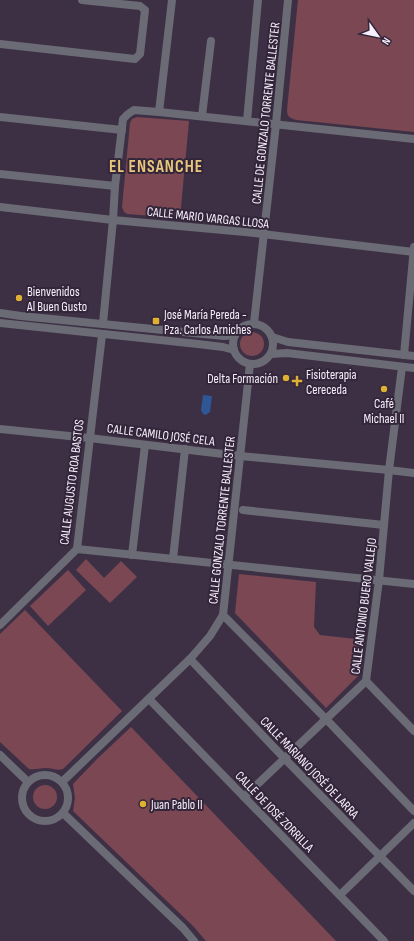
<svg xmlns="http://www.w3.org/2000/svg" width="414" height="941" viewBox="0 0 414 941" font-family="'Sofia Sans Condensed',sans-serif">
<rect width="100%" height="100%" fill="#3d3045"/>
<g fill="#7b4753">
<path d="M298 0H414V132L296 120C290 118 287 117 287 110Z"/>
<polygon points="137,117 189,121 180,218 127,214 124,212 122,207 130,123 132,119"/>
<circle cx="252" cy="344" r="12"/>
<polygon points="86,559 104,578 121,561 137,577 110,603 76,570"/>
<polygon points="68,570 86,590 48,626 30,606"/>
<polygon points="239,574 316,582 314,627 320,635 365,640 361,673 326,708 235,613"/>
<path d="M25 610 122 711 63 769C57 771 52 768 46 768 40 768 35 770 29 769L0 742V634Z"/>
<polygon points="131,727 336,941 206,941 193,926 73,811 75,798 73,784 98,758"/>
<circle cx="45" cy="797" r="12"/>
</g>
<polygon fill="#2f5795" points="203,395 212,396 210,412 206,415 203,414 201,410"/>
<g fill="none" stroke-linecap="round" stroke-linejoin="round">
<g stroke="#6b6b76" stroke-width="8">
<polyline points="0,44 135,59 140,54 145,10 140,6 82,0"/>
<polyline points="159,112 172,0"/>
<polyline points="202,116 211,41"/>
<polyline points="0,117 122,130"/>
<polyline points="247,121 258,0"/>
<polyline points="0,174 115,186"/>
<polyline points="0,207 113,220 245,232 414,252"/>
<polyline points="0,313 21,316 224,336 235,335"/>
<polyline points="0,323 198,344 223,347 234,350"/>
<polyline points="103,323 113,220 115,186 123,119 128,114 134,110 159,112 414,139"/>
<polyline points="254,323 276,124 288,0"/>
<circle cx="253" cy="344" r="20"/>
<polyline points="272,337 288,342 414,356"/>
<polyline points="271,354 287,353 414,368"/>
<polyline points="404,355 414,247"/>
<polyline points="0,429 89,438 240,456 389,470 414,473"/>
<polyline points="243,510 384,525"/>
<polyline points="77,549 414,584"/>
<polyline points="132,555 145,445"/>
<polyline points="173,559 185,449"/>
<polyline points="223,615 326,719 414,811"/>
<polyline points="0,625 77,549 102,335"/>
<polyline points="190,659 285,759 414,891"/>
<polyline points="366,681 414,731"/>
<polyline points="149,699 384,941"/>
<polyline points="0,755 28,782"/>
<circle cx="45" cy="798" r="23"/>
<polyline points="62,782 190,659 210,636 223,615 250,364"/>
<polyline points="244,797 366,681 379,580 389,470 402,367"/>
<polyline points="63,813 183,928 194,941"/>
<polyline points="340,895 414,823"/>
</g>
</g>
<g fill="#dfb034" stroke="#33263a" stroke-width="1.5">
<circle cx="19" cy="298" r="4"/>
<rect x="152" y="317" width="8" height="8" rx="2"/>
<circle cx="286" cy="378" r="4"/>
<path d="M295 375h4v4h4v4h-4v4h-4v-4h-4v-4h4z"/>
<circle cx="384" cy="389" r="4"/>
<circle cx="143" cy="804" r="4"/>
</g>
<g text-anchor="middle" stroke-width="4" stroke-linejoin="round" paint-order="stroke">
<g font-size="13" fill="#f8effd" stroke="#33263a">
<text transform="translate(265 113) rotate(-84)" y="5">CALLE DE GONZALO TORRENTE BALLESTER</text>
<text transform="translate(208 217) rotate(6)" y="5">CALLE MARIO VARGAS LLOSA</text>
<text transform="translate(161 434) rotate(7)" y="5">CALLE CAMILO JOSÉ CELA</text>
<text transform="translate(71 482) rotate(-83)" y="5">CALLE AUGUSTO ROA BASTOS</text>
<text transform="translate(221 520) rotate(-84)" y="5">CALLE GONZALO TORRENTE BALLESTER</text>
<text transform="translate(363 606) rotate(-83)" y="5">CALLE ANTONIO BUERO VALLEJO</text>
<text transform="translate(310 767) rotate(46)" y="5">CALLE MARIANO JOSÉ DE LARRA</text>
<text transform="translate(275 811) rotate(46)" y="5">CALLE DE JOSÉ ZORRILLA</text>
</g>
<g font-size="13" fill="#f8effd" stroke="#33263a" text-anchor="start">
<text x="27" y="296">Bienvenidos<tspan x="27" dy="15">Al Buen Gusto</tspan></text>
<text x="164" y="319">José María Pereda -<tspan x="164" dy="15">Pza. Carlos Arniches</tspan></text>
<text x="306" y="379">Fisioterapia<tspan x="306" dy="15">Cereceda</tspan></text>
<text x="278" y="383" text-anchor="end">Delta Formación</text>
<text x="384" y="408" text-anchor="middle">Café<tspan x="384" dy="15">Michael II</tspan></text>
<text x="151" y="809">Juan Pablo II</text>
</g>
<g font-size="17" font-weight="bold" letter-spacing="1" fill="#e8c77d" stroke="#33263a">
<text x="156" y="172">EL ENSANCHE</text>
</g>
</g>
<g transform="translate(378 36) rotate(123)" stroke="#33263a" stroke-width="3" paint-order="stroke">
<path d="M0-3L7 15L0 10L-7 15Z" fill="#f8effd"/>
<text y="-6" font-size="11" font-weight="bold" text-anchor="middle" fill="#f8effd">N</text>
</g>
</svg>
